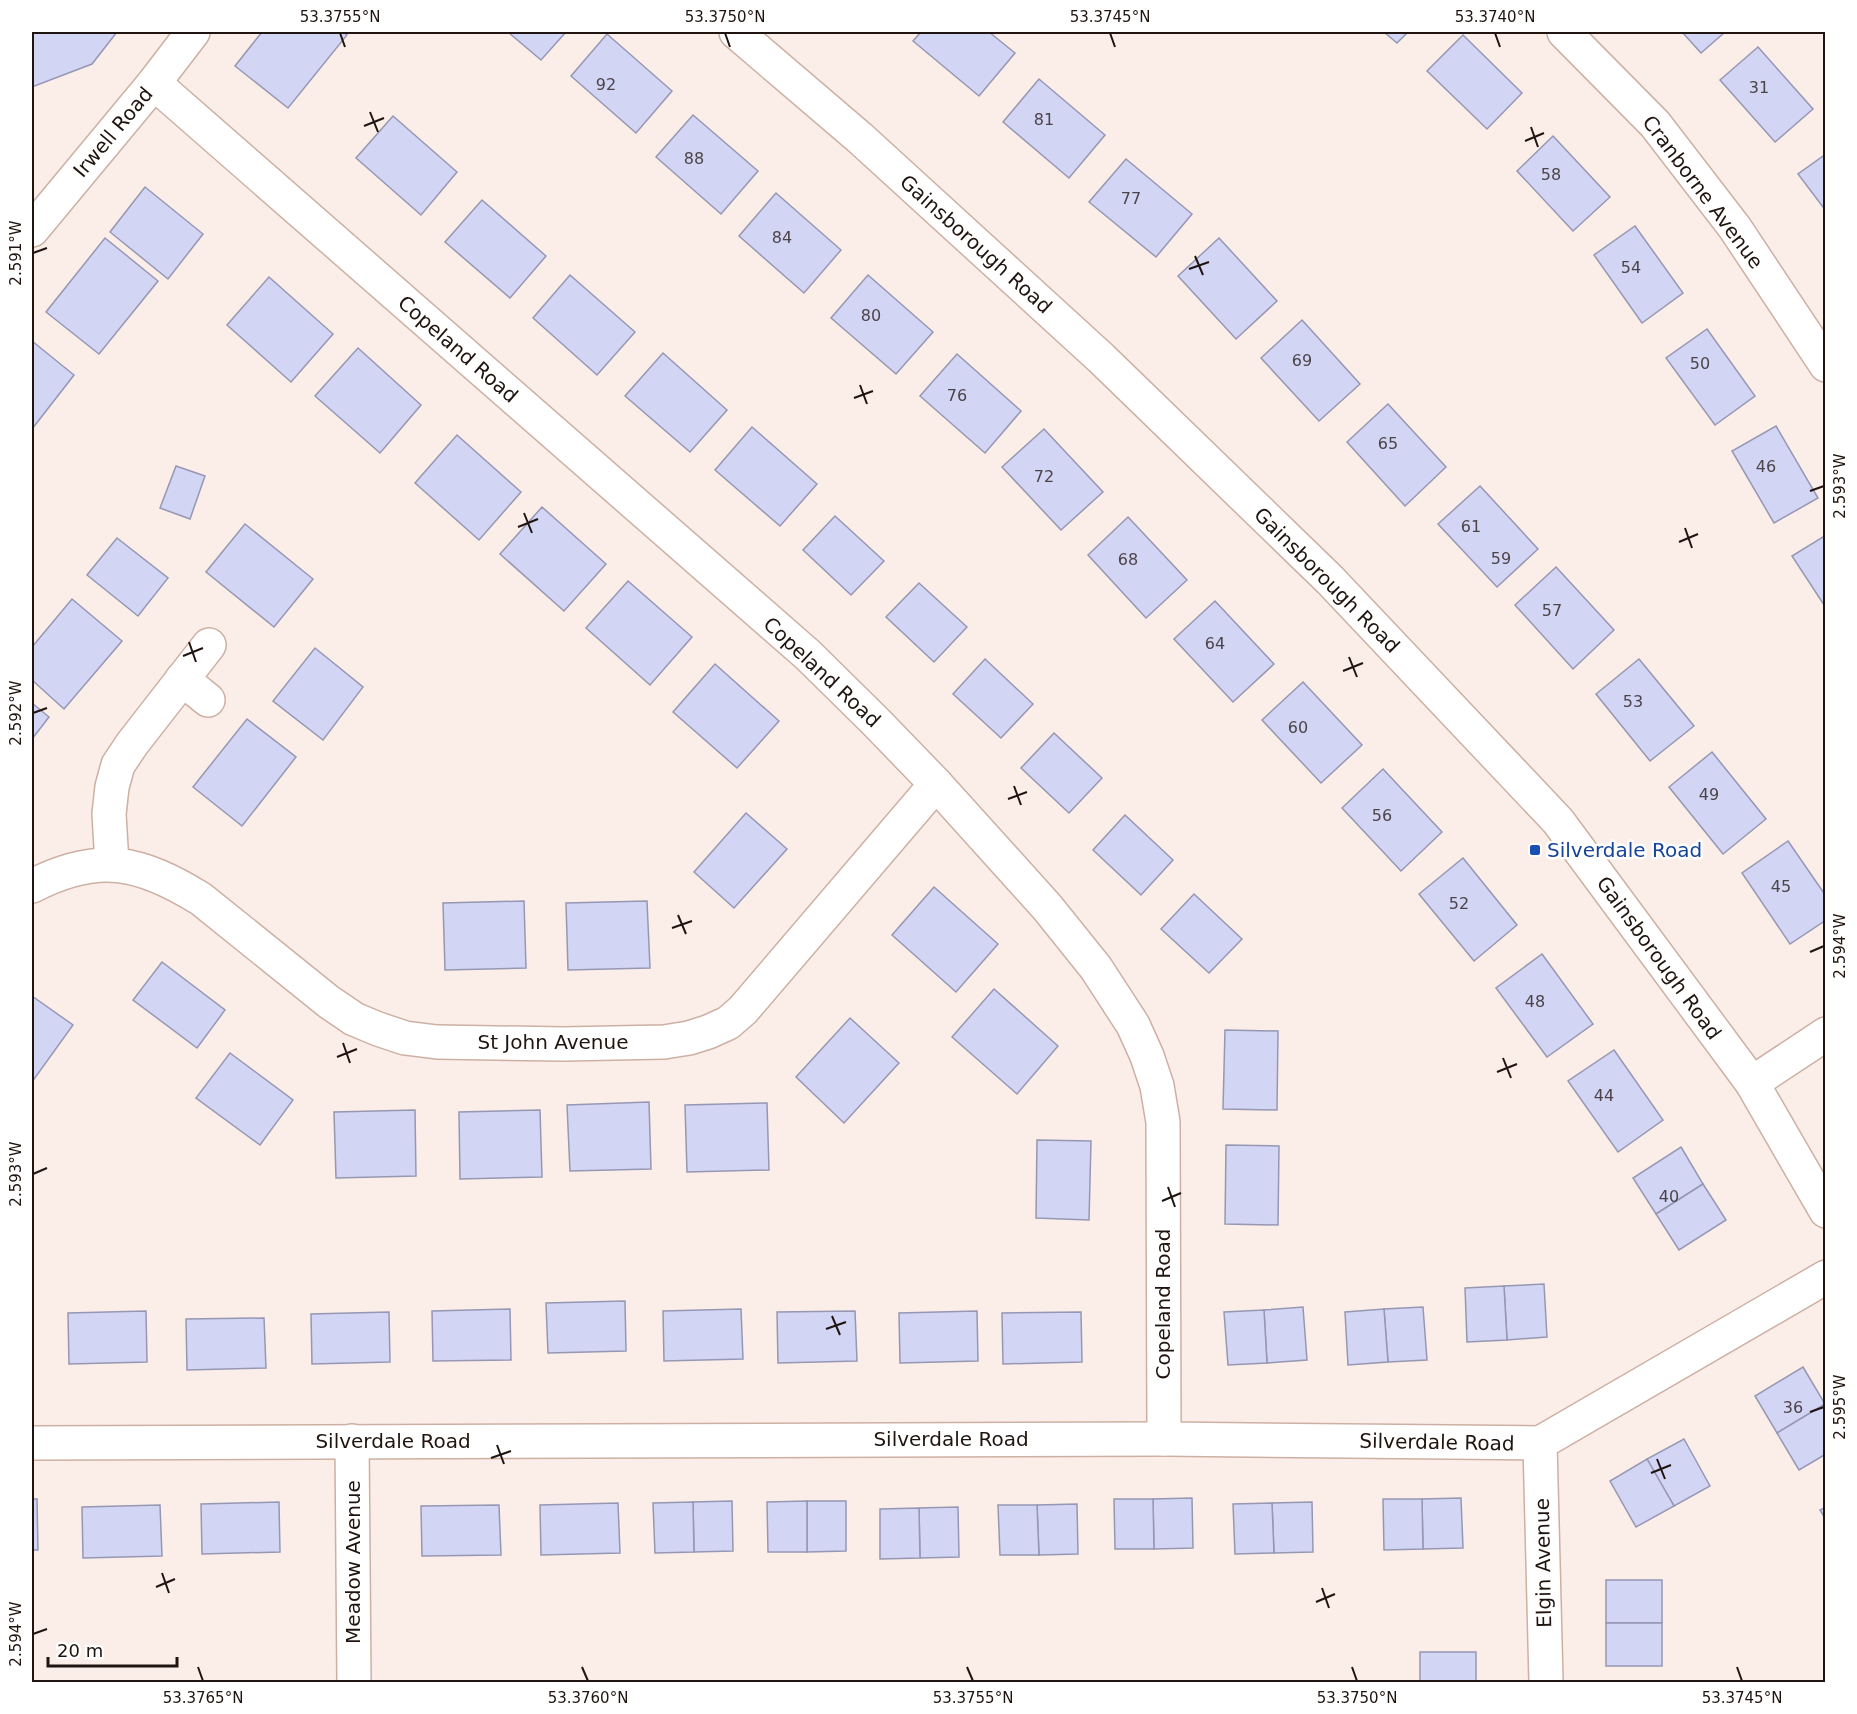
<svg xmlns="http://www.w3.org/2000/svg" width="1857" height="1714" viewBox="0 0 1857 1714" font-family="'DejaVu Sans',sans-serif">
<rect width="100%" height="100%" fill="#fbeee9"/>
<g fill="#d3d5f5" stroke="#9697b2" stroke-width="1.5">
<polygon points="32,32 117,32 92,64 32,87"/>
<polygon points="262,32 343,32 347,35 288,108 235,66"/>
<polygon points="508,32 566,32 541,60"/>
<polygon points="921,32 989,32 1015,53 979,96 913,41"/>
<polygon points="1384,32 1408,32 1397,43"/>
<polygon points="1682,32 1725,32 1701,53"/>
<polygon points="607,34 672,91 636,133 571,76"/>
<polygon points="1463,35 1522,93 1487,129 1427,71"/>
<polygon points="1758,47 1813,109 1775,142 1720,80"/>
<polygon points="1039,79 1105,135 1069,178 1003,122"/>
<polygon points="693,115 758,171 721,214 656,157"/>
<polygon points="393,116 457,172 421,215 356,158"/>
<polygon points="1553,136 1610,197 1573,231 1517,171"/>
<polygon points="1826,154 1826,211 1798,174"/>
<polygon points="1126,159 1192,214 1156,257 1089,202"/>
<polygon points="145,187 203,234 168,279 110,232"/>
<polygon points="776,193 841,250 804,293 739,236"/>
<polygon points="482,200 546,256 510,298 445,242"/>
<polygon points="1635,226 1683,293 1642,323 1594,255"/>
<polygon points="105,238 158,281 99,354 46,312"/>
<polygon points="1219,238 1277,301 1236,339 1178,276"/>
<polygon points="570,275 635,332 597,375 533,318"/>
<polygon points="868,275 933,332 896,374 831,318"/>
<polygon points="269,277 333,334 291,382 227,325"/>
<polygon points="1302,320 1360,384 1319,421 1261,358"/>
<polygon points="1707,329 1755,396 1715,425 1666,358"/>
<polygon points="32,341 74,375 32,429"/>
<polygon points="358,348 421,405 380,453 315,396"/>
<polygon points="663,353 727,410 690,452 625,396"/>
<polygon points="957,354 1021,411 985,453 920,396"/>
<polygon points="1388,404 1446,467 1405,506 1347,442"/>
<polygon points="1776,426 1818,498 1774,523 1732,451"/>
<polygon points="752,427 817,484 780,526 715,470"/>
<polygon points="1044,429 1103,492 1061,530 1002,467"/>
<polygon points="457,435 521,492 479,540 415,483"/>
<polygon points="176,466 205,476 190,519 160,508"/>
<polygon points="1480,486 1538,549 1497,587 1438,524"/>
<polygon points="542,507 606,564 564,611 500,554"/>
<polygon points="835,516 884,561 851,595 803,550"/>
<polygon points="1128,517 1187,580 1146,618 1088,555"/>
<polygon points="245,524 313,579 274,627 206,572"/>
<polygon points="1826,535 1826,608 1792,556"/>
<polygon points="117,538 168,578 138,616 87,575"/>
<polygon points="1556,567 1614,630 1573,669 1515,605"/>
<polygon points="628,581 692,637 650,685 586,628"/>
<polygon points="919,583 967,627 934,662 886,617"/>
<polygon points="72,599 122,641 64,709 32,680 32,647"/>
<polygon points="1215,601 1274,664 1233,702 1174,639"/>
<polygon points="315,648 363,687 323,740 273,701"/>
<polygon points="985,659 1033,704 1001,738 953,694"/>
<polygon points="1639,659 1694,726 1650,761 1596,694"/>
<polygon points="715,664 779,721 737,768 673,712"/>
<polygon points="1303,682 1362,745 1321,783 1262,720"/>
<polygon points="32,703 49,717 32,739"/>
<polygon points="247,719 296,757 242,826 193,787"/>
<polygon points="1054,733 1102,778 1069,813 1021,768"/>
<polygon points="1712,752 1766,819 1723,854 1669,787"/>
<polygon points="1383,769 1442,832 1401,871 1342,808"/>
<polygon points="746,813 787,849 734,908 694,872"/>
<polygon points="1125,815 1173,860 1141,895 1093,850"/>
<polygon points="1788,841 1826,896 1826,920 1790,944 1742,873"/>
<polygon points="1463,858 1517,925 1474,961 1419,894"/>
<polygon points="934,887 998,944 956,992 892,935"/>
<polygon points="1194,894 1242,939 1209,973 1161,929"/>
<polygon points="524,901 526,968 445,970 443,903"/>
<polygon points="647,901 650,968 568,970 566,903"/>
<polygon points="1542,954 1593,1024 1547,1057 1496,988"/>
<polygon points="162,962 225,1010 197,1048 133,1000"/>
<polygon points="994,989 1058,1046 1017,1094 952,1037"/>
<polygon points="32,996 73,1025 32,1082"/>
<polygon points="850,1018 899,1063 844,1123 796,1077"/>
<polygon points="1225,1030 1278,1031 1277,1110 1223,1109"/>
<polygon points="1614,1050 1663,1120 1618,1152 1568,1081"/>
<polygon points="230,1053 293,1100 260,1145 196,1098"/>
<polygon points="649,1102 651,1169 570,1171 567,1105"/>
<polygon points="767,1103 769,1170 687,1172 685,1105"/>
<polygon points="415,1110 416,1176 336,1178 334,1112"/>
<polygon points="540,1110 542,1177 460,1179 459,1112"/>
<polygon points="1037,1140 1091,1141 1089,1220 1036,1218"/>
<polygon points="1226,1145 1279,1146 1278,1225 1225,1224"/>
<polygon points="1681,1147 1703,1184 1656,1214 1633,1178"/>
<polygon points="1703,1184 1726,1220 1679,1250 1656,1214"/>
<polygon points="1544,1284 1547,1337 1507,1340 1504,1286"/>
<polygon points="1504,1286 1507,1340 1467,1342 1465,1288"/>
<polygon points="625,1301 626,1351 548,1353 546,1303"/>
<polygon points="1303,1307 1307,1360 1267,1363 1264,1310"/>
<polygon points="1423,1307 1427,1360 1388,1362 1384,1309"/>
<polygon points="510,1309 511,1360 433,1361 432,1311"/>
<polygon points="741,1309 743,1359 664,1361 663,1311"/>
<polygon points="1384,1309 1388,1362 1348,1365 1345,1312"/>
<polygon points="1264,1310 1267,1363 1228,1365 1224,1312"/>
<polygon points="146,1311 147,1362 69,1364 68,1313"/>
<polygon points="855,1311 857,1361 778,1363 777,1312"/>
<polygon points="977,1311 978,1361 900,1363 899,1313"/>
<polygon points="389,1312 390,1362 312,1364 311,1314"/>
<polygon points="1081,1312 1082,1362 1003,1364 1002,1313"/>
<polygon points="264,1318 266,1368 187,1370 186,1319"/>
<polygon points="1803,1367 1825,1404 1777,1433 1755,1396"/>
<polygon points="1825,1404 1826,1454 1799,1470 1777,1433"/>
<polygon points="1684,1439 1710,1486 1674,1506 1647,1459"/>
<polygon points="1647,1459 1674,1506 1636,1527 1610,1481"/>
<polygon points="1192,1498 1193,1548 1154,1549 1153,1499"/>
<polygon points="1461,1498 1463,1548 1423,1549 1422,1499"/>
<polygon points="32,1499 37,1499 38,1550 32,1550"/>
<polygon points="1114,1499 1153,1499 1154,1549 1115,1549"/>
<polygon points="1383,1499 1422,1499 1423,1549 1384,1550"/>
<polygon points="732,1501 733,1551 694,1552 693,1502"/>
<polygon points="807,1501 846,1501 846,1551 807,1552"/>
<polygon points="807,1501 807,1552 768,1552 767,1502"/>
<polygon points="279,1502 280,1552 202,1554 201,1504"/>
<polygon points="693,1502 694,1552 655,1553 653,1503"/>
<polygon points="1312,1502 1313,1552 1274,1553 1272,1503"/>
<polygon points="618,1503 620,1553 541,1555 540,1505"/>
<polygon points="1272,1503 1274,1553 1235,1554 1233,1504"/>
<polygon points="1077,1504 1078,1554 1039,1555 1037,1505"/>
<polygon points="160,1505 162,1556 83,1558 82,1507"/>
<polygon points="499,1505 501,1555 422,1556 421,1506"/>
<polygon points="998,1505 1037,1505 1039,1555 1000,1555"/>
<polygon points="958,1507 959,1557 920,1558 919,1508"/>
<polygon points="1826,1507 1826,1520 1820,1510"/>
<polygon points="919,1508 920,1558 880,1559 880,1509"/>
<rect x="1606" y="1580" width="56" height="43"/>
<rect x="1606" y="1623" width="56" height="43"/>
<rect x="1420" y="1652" width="56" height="30"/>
</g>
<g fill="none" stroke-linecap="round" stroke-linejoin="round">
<defs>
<g id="minor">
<polyline points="736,32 860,138 1101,358 1330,580 1558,821 1752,1083 1826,1211"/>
<polyline points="1564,32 1655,124 1735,228 1826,365"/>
<polyline points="154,83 808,655 876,722 936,784 1047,907 1096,968 1133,1025 1147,1056 1157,1086 1163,1122 1164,1439"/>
<polyline points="32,230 154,83 193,32"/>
<polyline points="182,679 208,700"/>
<polyline points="112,864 109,814 112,787 118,765 132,744 209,645"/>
<path d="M32 886C98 852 140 861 201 899L329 1002 354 1019 378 1029 405 1038 437 1042 563 1044 664 1042 689 1038 708 1032 728 1023 743 1010 936 784"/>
<polyline points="1752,1083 1826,1034"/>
<polyline points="352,1441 354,1682"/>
<polyline points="32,1443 1164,1439 1540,1443 1826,1277"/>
<polyline points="1540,1443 1546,1682"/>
</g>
</defs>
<use href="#minor" stroke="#cdb0a3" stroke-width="36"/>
<use href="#minor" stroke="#fff" stroke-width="33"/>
</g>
<path fill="none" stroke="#1f140f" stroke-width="2" d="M340 33 345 47M725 33 730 47M1110 33 1115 47M1495 33 1500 47M370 112 378 132M364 126 384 118M1531 127 1538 147M1525 141 1544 133M33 253 47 248M1195 256 1203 275M1189 269 1209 262M860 385 867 404M854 398 873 391M1810 491 1824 486M524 513 532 533M518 527 538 519M1685 528 1692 548M1679 542 1698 534M189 642 196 662M183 656 203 648M1349 657 1357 677M1343 671 1363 663M33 713 47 708M1014 786 1021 805M1008 799 1027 792M678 915 686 934M672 928 692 921M1810 952 1824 946M343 1043 350 1063M337 1057 357 1049M1503 1058 1511 1078M1497 1072 1517 1064M33 1174 47 1168M1168 1187 1175 1207M1162 1201 1181 1193M832 1316 840 1335M826 1329 846 1322M1810 1412 1824 1407M497 1445 504 1464M491 1458 511 1451M1657 1459 1665 1479M1651 1473 1671 1465M162 1573 169 1593M156 1587 175 1579M1322 1588 1329 1608M1316 1602 1335 1594M33 1634 47 1629M198 1667 203 1681M582 1667 588 1681M967 1667 973 1681M1352 1667 1357 1681M1737 1667 1742 1681"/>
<rect fill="#1a4fb4" stroke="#fff" stroke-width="2" x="1529" y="844" width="12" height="12" rx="3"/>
<g text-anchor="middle" stroke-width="5" stroke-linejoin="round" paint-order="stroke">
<g font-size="16" fill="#4c4448">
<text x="606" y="90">92</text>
<text x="1759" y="93">31</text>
<text x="1044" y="125">81</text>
<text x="694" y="164">88</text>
<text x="1551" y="180">58</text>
<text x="1131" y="204">77</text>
<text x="782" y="243">84</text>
<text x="1631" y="273">54</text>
<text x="871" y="321">80</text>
<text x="1302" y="366">69</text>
<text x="1700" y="369">50</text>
<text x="957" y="401">76</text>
<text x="1388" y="449">65</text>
<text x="1766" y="472">46</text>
<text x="1044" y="482">72</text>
<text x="1471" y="532">61</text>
<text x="1501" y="564">59</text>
<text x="1128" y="565">68</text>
<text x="1552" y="616">57</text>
<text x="1215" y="649">64</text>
<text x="1633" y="707">53</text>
<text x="1298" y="733">60</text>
<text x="1709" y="800">49</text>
<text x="1382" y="821">56</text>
<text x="1781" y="892">45</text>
<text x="1459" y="909">52</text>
<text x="1535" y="1007">48</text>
<text x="1604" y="1101">44</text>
<text x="1669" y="1202">40</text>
<text x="1793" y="1413">36</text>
</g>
<g font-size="20" fill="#1f140f" stroke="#fff">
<text transform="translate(113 132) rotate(-50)" y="7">Irwell Road</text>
<text transform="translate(1703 192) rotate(53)" y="7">Cranborne Avenue</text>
<text transform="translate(976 244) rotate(42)" y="7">Gainsborough Road</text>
<text transform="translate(458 349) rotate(41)" y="7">Copeland Road</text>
<text transform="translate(1327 580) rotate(45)" y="7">Gainsborough Road</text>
<text transform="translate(822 672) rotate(43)" y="7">Copeland Road</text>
<text transform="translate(1659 958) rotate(54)" y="7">Gainsborough Road</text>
<text x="553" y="1049">St John Avenue</text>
<text transform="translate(1163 1304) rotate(-90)" y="7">Copeland Road</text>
<text x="951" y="1446">Silverdale Road</text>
<text x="393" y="1448">Silverdale Road</text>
<text transform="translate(1437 1442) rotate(1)" y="7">Silverdale Road</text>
<text transform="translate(353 1562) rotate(-90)" y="7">Meadow Avenue</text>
<text transform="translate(1543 1563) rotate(-91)" y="7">Elgin Avenue</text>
</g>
<g font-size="20" fill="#164399" stroke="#fff" text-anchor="start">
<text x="1547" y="857">Silverdale Road</text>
</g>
</g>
<rect width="1857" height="1714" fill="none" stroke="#ffffff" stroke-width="66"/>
<path d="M48 1657v9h129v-9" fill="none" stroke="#1f140f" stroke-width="3"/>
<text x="57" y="1657" font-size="18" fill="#1f140f" stroke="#ffffff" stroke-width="4.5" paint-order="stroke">20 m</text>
<rect x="33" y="33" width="1791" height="1648" fill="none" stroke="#1f140f" stroke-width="2"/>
<g font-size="15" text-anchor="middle" fill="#1f140f">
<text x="340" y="22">53.3755°N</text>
<text x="725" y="22">53.3750°N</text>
<text x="1110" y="22">53.3745°N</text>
<text x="1495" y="22">53.3740°N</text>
<text transform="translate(16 253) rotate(-90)" y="5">2.591°W</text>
<text transform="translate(1840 486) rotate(-90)" y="5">2.593°W</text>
<text transform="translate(16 713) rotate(-90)" y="5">2.592°W</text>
<text transform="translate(1840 946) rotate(-90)" y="5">2.594°W</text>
<text transform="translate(16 1174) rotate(-90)" y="5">2.593°W</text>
<text transform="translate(1840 1407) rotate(-90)" y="5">2.595°W</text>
<text transform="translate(16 1634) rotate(-90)" y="5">2.594°W</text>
<text x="203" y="1703">53.3765°N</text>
<text x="588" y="1703">53.3760°N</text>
<text x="973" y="1703">53.3755°N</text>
<text x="1357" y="1703">53.3750°N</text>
<text x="1742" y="1703">53.3745°N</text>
</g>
</svg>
